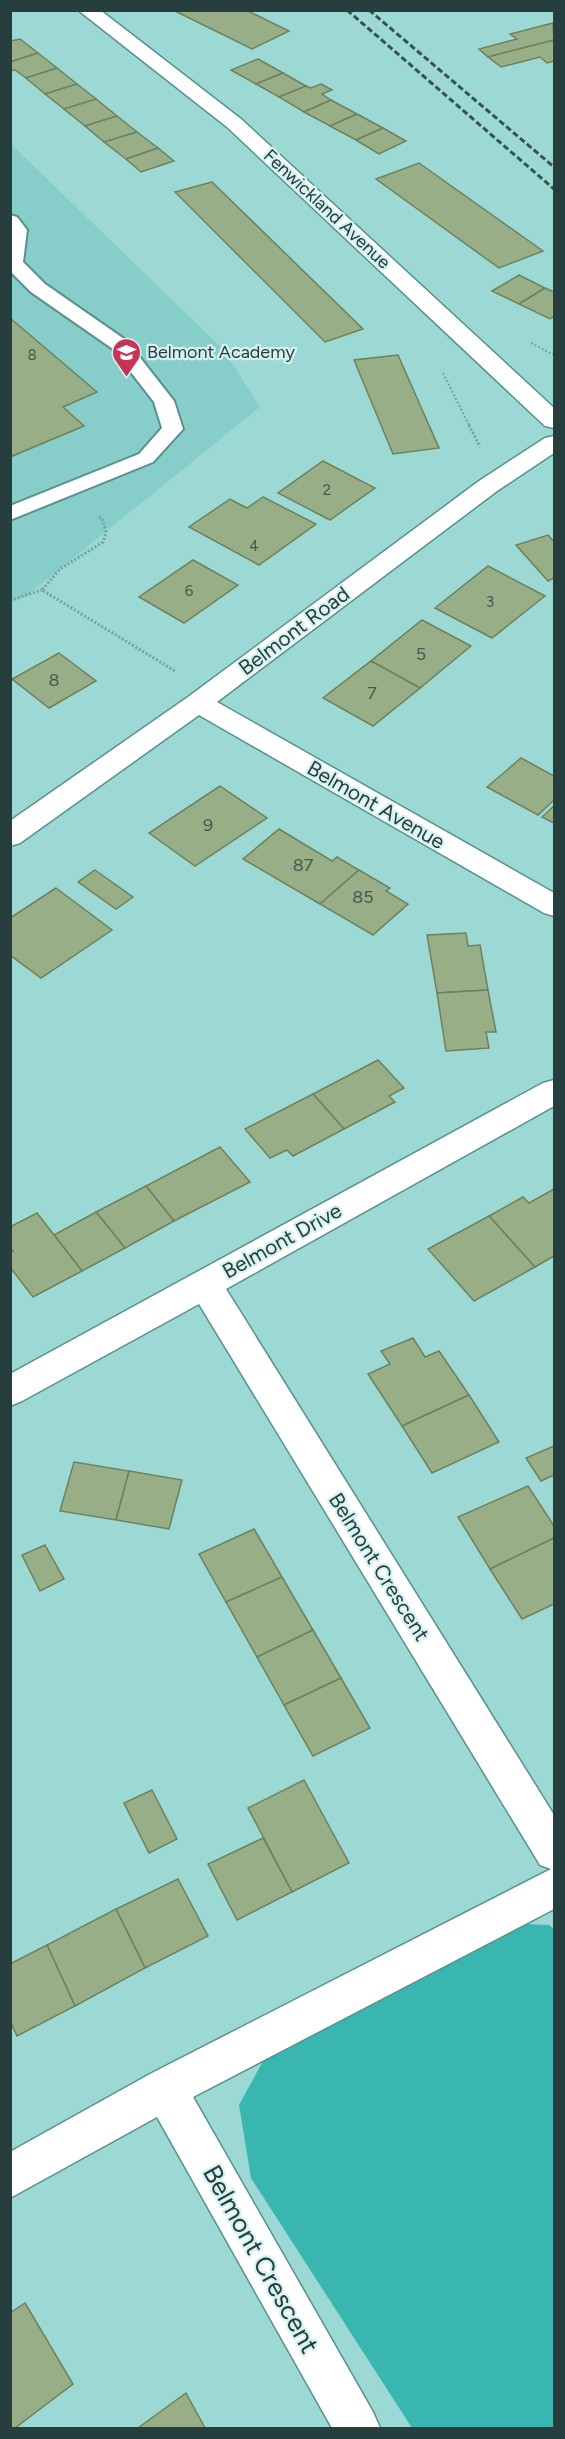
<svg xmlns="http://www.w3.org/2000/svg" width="565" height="2439" viewBox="0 0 565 2439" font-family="Figtree,sans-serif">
<rect width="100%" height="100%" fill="#9cd9d5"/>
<polygon fill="#87ceca" points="10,143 223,349 260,407 25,597 11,603"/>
<polygon fill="#3ab6b1" points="502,1923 549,1925 554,1929 554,2428 412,2428 251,2178 239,2105 274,2041"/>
<g fill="#98ae86" stroke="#6d825c" stroke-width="1.5">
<polygon points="173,10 246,10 289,31 252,49"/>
<polygon points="553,23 554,40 488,57 479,49 517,39 510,34"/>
<polygon points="20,39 38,53 10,62 10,41"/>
<polygon points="554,40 554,61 547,63 540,57 501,67 488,57"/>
<polygon points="38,53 57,68 26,78 15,70 10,71 10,62"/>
<polygon points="258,59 283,73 256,84 231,70"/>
<polygon points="57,68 77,84 45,94 26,78"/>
<polygon points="283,73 306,86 279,97 256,84"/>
<polygon points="77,84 96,99 64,109 45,94"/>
<polygon points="321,84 332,90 322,94 331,100 304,112 279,97 306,86 311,88"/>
<polygon points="96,99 117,116 85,126 64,109"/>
<polygon points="331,100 357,114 330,126 304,112"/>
<polygon points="357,114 383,128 356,140 330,126"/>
<polygon points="117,116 137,132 104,142 85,126"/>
<polygon points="383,128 406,141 379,154 356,140"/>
<polygon points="137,132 158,148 126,159 104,142"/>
<polygon points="158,148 174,161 141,172 126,159"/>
<polygon points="419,163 543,251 499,268 376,179"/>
<polygon points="212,182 363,329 325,342 175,192"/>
<polygon points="519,275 545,288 519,304 492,291"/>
<polygon points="545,288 554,292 554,316 550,319 519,304"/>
<polygon points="10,318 97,392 63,407 84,426 10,457"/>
<polygon points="398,355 439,448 393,454 354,360"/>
<polygon points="323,461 375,488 330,520 278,493"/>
<polygon points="263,497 316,524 259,565 189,527 230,499 247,508"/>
<polygon points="548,535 554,542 554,578 548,581 516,545"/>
<polygon points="193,560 238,585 184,623 139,597"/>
<polygon points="488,566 545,596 492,638 435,608"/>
<polygon points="422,620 471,646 420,688 371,661"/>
<polygon points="59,653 96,681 49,708 12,679"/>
<polygon points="371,661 420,688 373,726 323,698"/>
<polygon points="521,758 554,776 554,800 538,815 487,787"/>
<polygon points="220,786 267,818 195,866 149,833"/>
<polygon points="554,806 554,823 542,817"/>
<polygon points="279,829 332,861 337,857 359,870 320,904 243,859"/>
<polygon points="95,870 133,897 116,909 78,882"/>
<polygon points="359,870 390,888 386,891 408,904 373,935 320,904"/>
<polygon points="56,888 112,930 41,978 10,955 10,918"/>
<polygon points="466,933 468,946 480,945 488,990 437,993 427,935"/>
<polygon points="488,990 496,1032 486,1032 489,1048 446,1051 437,993"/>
<polygon points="378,1060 404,1088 389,1096 395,1102 344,1129 313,1094"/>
<polygon points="313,1094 344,1129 293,1156 287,1150 270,1158 245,1129"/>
<polygon points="220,1147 250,1182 174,1221 146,1186"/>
<polygon points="146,1186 174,1221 125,1248 96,1212"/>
<polygon points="554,1189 554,1256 535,1267 489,1216 523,1197 529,1203"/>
<polygon points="96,1212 125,1248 82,1271 54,1235"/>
<polygon points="37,1213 82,1271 33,1297 10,1267 10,1252 13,1251 10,1248 10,1227"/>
<polygon points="489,1216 535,1267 474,1301 428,1249"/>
<polygon points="413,1338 425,1357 439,1351 469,1395 402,1426 368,1374 390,1364 381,1351"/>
<polygon points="469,1395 499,1442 432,1473 402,1426"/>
<polygon points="554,1446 554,1475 541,1481 526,1458"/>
<polygon points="74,1462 129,1471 116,1520 60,1511"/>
<polygon points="129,1471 182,1480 169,1529 116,1520"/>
<polygon points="528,1486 554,1526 554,1538 490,1569 458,1517"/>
<polygon points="254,1529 282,1577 226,1602 199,1554"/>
<polygon points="554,1538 554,1604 522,1619 490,1569"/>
<polygon points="45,1545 64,1579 40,1591 22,1555"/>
<polygon points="282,1577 313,1630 257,1657 226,1602"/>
<polygon points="313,1630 341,1678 284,1705 257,1657"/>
<polygon points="341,1678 370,1728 313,1756 284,1705"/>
<polygon points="304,1780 349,1863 292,1892 248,1808"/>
<polygon points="152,1790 177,1839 149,1853 124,1803"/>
<polygon points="263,1838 292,1892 237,1920 208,1864"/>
<polygon points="178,1879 208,1936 145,1968 116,1909"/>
<polygon points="116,1909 145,1968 75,2006 47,1945"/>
<polygon points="47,1945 75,2006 17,2036 10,2021 10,1964"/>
<polygon points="25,2303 73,2384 15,2428 10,2428 10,2313"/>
<polygon points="186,2393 205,2428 138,2428"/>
</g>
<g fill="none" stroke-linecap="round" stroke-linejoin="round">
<defs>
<polygon id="service" points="10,215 17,217 27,230 23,262 45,284 127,341 174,401 183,429 153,462 10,520 10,506 139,454 162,428 154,402 113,349 31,292 10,271"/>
<g id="minor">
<polygon points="78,10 100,10 241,119 554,408 554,428 545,426 227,127"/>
<polygon points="554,1080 554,1106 226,1289 554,1815 554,1909 193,2097 373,2412 380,2428 332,2428 157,2117 10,2198 10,2152 150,2074 551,1869 540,1865 199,1304 22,1401 10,1406 10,1374 543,1083"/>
</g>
<polygon id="tertiary" points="554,436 554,453 497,491 217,702 554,893 554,916 544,913 199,715 20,843 10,846 10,821 188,697 479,481 545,438"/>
</defs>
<use href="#service" stroke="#57918e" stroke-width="4"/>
<use href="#minor" stroke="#57918e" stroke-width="3"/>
<use href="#tertiary" stroke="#57918e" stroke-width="3"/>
<g stroke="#73a3a0" stroke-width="2" stroke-dasharray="2 2" stroke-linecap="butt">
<polyline points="531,343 554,355"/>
<polyline points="443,373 470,427"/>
</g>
<g stroke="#73a3a0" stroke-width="3" stroke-dasharray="2 2" stroke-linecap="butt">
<polyline points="469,425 480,447"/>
<polyline points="99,517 102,518 106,532 103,542 60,569 42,590 175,671"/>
<polyline points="10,600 42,590"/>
</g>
<use href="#service" fill="#fff" fill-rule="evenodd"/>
<use href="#minor" fill="#fff" fill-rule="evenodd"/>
<use href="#tertiary" fill="#fff" fill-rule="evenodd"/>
<g stroke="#365352" stroke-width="3" stroke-dasharray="6 3" stroke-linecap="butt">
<polyline points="347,10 554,189"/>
<polyline points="369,10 554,167"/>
</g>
</g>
<defs>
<symbol id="school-pin" viewBox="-11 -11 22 30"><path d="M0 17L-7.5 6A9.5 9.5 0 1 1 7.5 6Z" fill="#c43557" stroke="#d6f3f1"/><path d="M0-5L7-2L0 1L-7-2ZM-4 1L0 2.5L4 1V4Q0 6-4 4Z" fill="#fff"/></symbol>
</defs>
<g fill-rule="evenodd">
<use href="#school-pin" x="110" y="336" width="33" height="45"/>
</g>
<g text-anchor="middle" stroke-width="4.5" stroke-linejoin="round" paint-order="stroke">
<g font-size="15" fill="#425a4f">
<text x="32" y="360">8</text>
<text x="327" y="495">2</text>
<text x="254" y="551">4</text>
<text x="189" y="596">6</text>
<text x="490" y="607">3</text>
</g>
<g font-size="18" fill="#263e3d" stroke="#d6f3f1">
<text transform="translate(327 209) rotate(43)" y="6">Fenwickland Avenue</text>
</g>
<g font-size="18" fill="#263e3d" stroke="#d6f3f1" text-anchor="start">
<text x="147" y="358">Belmont Academy</text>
</g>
<g font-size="18" fill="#425a4f">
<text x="421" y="660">5</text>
<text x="54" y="686">8</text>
<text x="372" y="699">7</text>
<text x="208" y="831">9</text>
<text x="303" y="871">87</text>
<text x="363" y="903">85</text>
</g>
<g font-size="21" fill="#263e3d" stroke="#d6f3f1">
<text transform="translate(294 631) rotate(-37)" y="7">Belmont Road</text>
<text transform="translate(376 805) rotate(30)" y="7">Belmont Avenue</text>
<text transform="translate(282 1241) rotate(-29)" y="7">Belmont Drive</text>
<text transform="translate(379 1567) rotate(58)" y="7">Belmont Crescent</text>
</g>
<g font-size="26" fill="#263e3d" stroke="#d6f3f1">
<text transform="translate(261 2259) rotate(61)" y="9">Belmont Crescent</text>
</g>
</g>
<rect width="565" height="2439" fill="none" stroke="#263e3d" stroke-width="24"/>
</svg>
